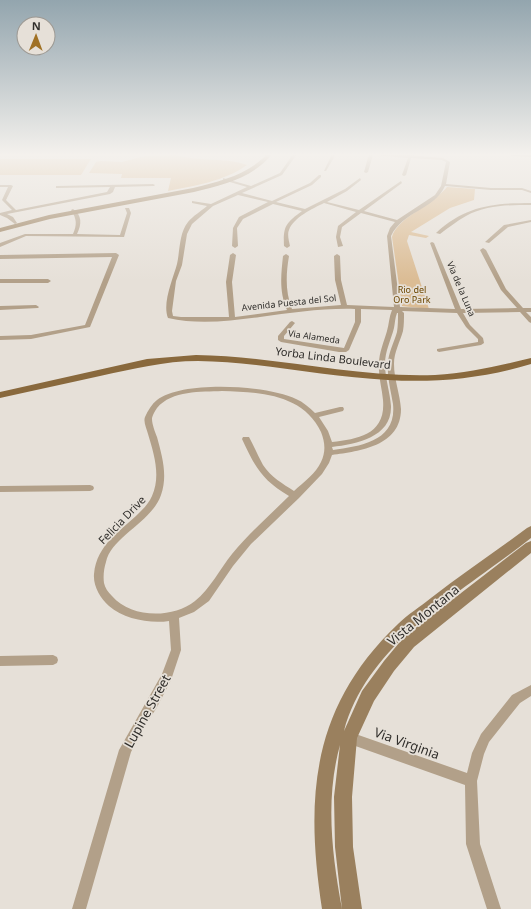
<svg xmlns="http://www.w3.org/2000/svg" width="531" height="909" viewBox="0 0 531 909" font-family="'Noto Sans',sans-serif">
<rect width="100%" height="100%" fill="#e6e0d8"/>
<g fill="#dbbc94">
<path d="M176 155C199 162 225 157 247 165 225 181 194 186 168 191L171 178H121L122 174 89 173 96 162 101 161 122 162 145 156Z"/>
<polygon points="0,159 91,159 81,175 0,175"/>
<path d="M447 187 475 189 474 200 450 208 411 232 429 236 426 238 409 235 407 241 429 309 402 306 392 237C396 219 433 204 447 187Z"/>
</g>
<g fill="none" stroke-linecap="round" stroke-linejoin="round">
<g fill="#b2a089" fill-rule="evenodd">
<path d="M293 154H297L282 175 242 193 272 201 310 183 319 175H321V177L312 185 276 202 305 209 345 189 360 178 361 180 347 191 327 202 359 210 401 181 402 183 364 211 397 220 435 195 441 186 446 162 442 160 411 158 406 175 404 176 402 175 408 158 373 155 368 172 366 173 364 172 369 154 410 155 443 158 450 162 446 184 491 188H522L531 191V193L522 190H491L445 186C434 210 403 211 391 236L400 307 455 309 430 243 432 242 434 243 461 309 517 308 501 290 480 250 483 248 486 250 506 289 523 308H531V312H526L531 317V323L529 322 520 312 463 313 470 325 483 338 484 343 481 345 439 352 437 351V349L478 342V339L466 327 457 313 402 311 404 313C404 319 404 325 403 331 400 342 394 352 394 364 394 379 400 394 401 409 401 446 360 451 332 455L329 463 322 474 299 498 251 544 233 566 209 601 194 612 179 618 181 650 171 680 156 709 145 725 131 752 86 909H72L119 750 162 674 171 650 169 621C150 624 124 619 109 606 100 598 93 586 94 574 97 544 120 532 139 513 144 508 149 503 152 496 161 476 154 454 148 434 147 429 143 422 145 417 148 410 152 404 157 400 183 380 267 385 296 399 303 402 309 407 315 413L340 407H343L344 409 343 411 319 417 328 431 332 442C359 439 386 434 383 400 382 388 378 376 379 364 379 352 384 342 387 331 389 324 389 317 392 310L361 309V322L349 350 346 352H339L281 342 278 340V336L290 322 292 321 295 323 284 336V339L344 348 355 322V309C323 308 291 313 260 317 230 321 198 325 168 318 162 303 173 279 177 264 180 251 179 233 188 222 193 216 201 211 207 206L192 203V201L211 204 247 187 223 180V178L251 186 280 173ZM238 195 268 202 239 217 233 228 232 246 235 248 238 246 237 228 243 219 273 204 302 211C286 223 283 226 284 246L287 248 290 246C289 241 287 234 289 230 294 217 312 209 324 203L356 212 338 226 336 237 338 247 343 246 340 237 342 227 361 213 395 222 390 228 387 236 394 307 347 305 341 280 340 256 337 254 334 256 335 280 341 305 292 309C285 292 286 274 289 256L286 254 283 256C281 275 279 292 287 310L235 317 232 282 236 255 233 253 230 255 226 282 229 317H181L173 316 172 311 176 281 182 265 187 234 192 224 213 206ZM397 313H398C398 319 398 326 397 332 394 343 388 353 388 364 387 378 391 391 393 404 397 441 361 446 333 450L332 447C357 444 392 437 391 406 390 392 385 378 385 364 385 351 391 340 394 328 395 323 395 318 397 313ZM222 391C259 392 303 394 321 432 325 442 326 452 321 462 316 473 304 482 294 491 283 484 271 477 263 465 258 456 254 446 249 437H243L242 439C255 467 262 480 289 496 270 515 249 533 232 554 220 569 210 589 195 601 172 619 131 618 112 596 108 592 105 588 104 583 103 576 104 568 106 562 111 537 152 522 161 495 168 475 162 456 157 437 155 432 152 424 152 419 152 416 155 411 157 408 172 390 201 392 222 391Z"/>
<polygon points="332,154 336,154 326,171 324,171"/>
<polygon points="153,184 155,185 154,186 115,187 113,192 110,194 7,214 13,217 17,223 15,224 7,218 0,215 0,213 12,210 2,200 8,187 0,187 0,185 11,185 13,186 6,200 16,210 107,192 110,187 56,188 56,186 57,186"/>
<path d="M531 203V205C509 205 486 205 466 216 457 221 448 228 440 234L436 233C465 206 493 203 531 203Z"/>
<path d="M125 208H129L131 213 124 237 26 236 0 247V243L25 234H73C77 225 77 219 71 210L73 209C82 215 82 224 77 234L120 235 127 213Z"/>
<polygon points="531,220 531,222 508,227 489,243 485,242 504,225"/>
<polygon points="116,253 119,255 90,327 31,339 0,340 0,336 31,335 85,325 112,257 0,259 0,255"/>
<polygon points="0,279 48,279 51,281 48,283 0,283"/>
<polygon points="36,305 39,307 38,308 0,310 0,306"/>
<polygon points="90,485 93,486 94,488 93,490 90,491 0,492 0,486"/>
<polygon points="53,655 57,657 58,660 57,663 53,665 0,666 0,656"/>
<polygon points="531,685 531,696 520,703 489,742 484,754 477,781 480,844 501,909 487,909 466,844 465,785 347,743 343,741 341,737 343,733 347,731 467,773 472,753 481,734 512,695"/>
</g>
<g fill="#9a805e" fill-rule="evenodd">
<path d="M267 154H272C253 178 222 185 194 192L50 219 0 232V228L49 215 193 188C220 181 248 175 267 154Z"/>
<polygon points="510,154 531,154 531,157 512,156"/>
<path d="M531 526V538C463 592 368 642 344 731L362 691 384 661 404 637 526 543 531 541V553L414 647 394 671 374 701 357 738 352 797 353 847 362 909H342L335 847 334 797 340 745C325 799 332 855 342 909H322C305 797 311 707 398 624 408 614 420 607 431 598 462 574 495 552 527 528Z"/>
</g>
<path fill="#89693d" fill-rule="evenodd" d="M196 355C276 356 355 378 435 375 469 373 499 366 531 358V364C484 378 437 383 388 380 324 377 262 362 198 361 164 361 133 369 100 376 67 383 33 391 0 398V392L147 359Z"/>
</g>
<linearGradient id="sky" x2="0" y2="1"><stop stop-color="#93a5ae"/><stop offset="0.55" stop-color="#f4f1ed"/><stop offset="1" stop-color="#f4f1ed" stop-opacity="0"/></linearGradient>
<rect width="531" height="281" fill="url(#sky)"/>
<g text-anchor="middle" stroke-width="3.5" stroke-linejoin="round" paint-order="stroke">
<g font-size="9" fill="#302e2b" stroke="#e6e0d8">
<text transform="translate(461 289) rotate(67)" y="3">Via de la Luna</text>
<text transform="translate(289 303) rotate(-6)" y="3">Avenida Puesta del Sol</text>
<text transform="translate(314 337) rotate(8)" y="3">Via Alameda</text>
</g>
<g font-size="9" fill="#6d4700" stroke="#e6e0d8">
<text x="412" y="293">Rio del<tspan x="412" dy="10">Oro Park</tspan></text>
</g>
<g font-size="11" fill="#302e2b" stroke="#e6e0d8">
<text transform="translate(333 358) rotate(7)" y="4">Yorba Linda Boulevard</text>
<text transform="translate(122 520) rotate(-46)" y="4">Felicia Drive</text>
</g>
<g font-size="13" fill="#302e2b" stroke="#e6e0d8">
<text transform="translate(423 615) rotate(-39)" y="5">Vista Montana</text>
<text transform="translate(147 711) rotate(-61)" y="5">Lupine Street</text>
<text transform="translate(407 743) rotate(20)" y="5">Via Virginia</text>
</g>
</g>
<g transform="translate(36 36) rotate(1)"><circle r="19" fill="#e6e0d8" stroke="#9d9993"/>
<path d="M0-3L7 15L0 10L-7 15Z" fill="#a07124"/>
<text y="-6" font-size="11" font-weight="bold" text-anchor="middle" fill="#302e2b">N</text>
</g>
</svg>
